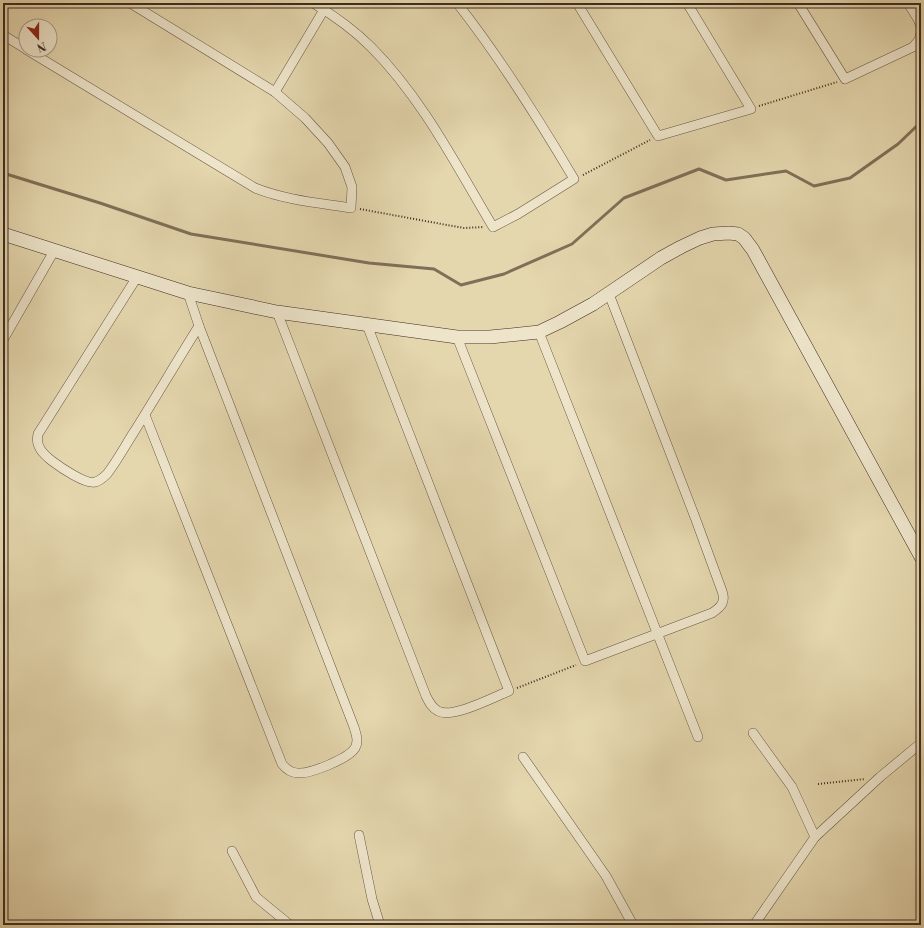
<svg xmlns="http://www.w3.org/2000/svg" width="924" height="928" viewBox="0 0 924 928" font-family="'Libre Bodoni',serif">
<rect width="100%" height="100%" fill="#e4d6ad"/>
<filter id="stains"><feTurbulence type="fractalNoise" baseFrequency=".005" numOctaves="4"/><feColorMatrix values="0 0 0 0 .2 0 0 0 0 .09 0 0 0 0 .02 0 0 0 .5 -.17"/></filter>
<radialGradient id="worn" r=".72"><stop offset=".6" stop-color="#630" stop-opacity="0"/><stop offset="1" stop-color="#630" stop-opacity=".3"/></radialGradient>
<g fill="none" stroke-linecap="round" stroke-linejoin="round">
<polyline stroke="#806f58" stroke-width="3" points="3,173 100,203 191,234 369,263 434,269 461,285 504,274 572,244 624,198 699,169 726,180 786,171 814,186 850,178 898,144 921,122"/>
<defs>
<g id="street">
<path d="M313 3C333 15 354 30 371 47 422 98 456 165 493 227L518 214 574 179C538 118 501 59 457 3"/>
<polyline points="577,3 658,136 751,109 687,3"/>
<polyline points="798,3 845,79 913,47 919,40 921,33"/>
<polyline points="908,3 918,19 921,27"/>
<polyline points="3,35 26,49"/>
<path d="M27 50 255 188C285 200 319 203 351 208L352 187 345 167 328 143 305 118 275 92 130 3"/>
<polyline points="275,92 328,3"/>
<path d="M137 277 38 434C35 446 43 454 52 461 60 467 86 485 95 482 100 481 104 477 107 474 117 461 125 446 134 432 156 397 177 361 199 326"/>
<path d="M277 312 426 696C429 702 432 708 438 711 452 719 494 697 509 691L367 325"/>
<polyline points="539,332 698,737"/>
<path d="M457 337 585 661 712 613C721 607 726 602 722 591L696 520 609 294"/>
<polyline points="3,340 54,251"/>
<path d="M145 415 282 764C286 769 291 773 298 773 310 774 348 759 355 748 359 741 356 734 354 727L199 326 188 293"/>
<polyline points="753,733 792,787 815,837"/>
<polyline points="523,757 606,876 633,925"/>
<polyline points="359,835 372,899 380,925"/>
<polyline points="232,851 256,897 290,925"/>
<polyline points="754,925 815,837 880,777 921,743"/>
</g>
<polyline id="secondary" points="3,234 188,293 277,312 457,337 490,337 539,332 560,322 593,304 661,258 681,247 700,238 713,234 729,233 738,234 744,238 753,250 921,557"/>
</defs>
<use href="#street" stroke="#685644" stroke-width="10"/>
<use href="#secondary" stroke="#3e2b21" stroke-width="14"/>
<g stroke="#3e2b21" stroke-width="2" stroke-dasharray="1 2" stroke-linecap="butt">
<polyline points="759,106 837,82"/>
<polyline points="583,175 650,140"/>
<polyline points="360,209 447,225 464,228 484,227"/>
<polyline points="517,688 576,665"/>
<polyline points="818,784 865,779"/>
</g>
<use href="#street" stroke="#ede4ca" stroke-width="9"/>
<use href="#secondary" stroke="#ede4ca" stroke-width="13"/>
</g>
<rect width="924" height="928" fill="none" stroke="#e4d6ad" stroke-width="16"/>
<rect x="4" y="4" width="916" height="920" fill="none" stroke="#3e2b21" stroke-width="2"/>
<rect x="8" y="8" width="908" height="912" fill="none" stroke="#3e2b21"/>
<g transform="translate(38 38) rotate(159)"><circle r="19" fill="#ede4ca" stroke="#a79a86"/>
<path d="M0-3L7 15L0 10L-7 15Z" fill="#8f2418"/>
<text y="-6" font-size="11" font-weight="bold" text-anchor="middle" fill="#3e2b21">N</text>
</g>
<rect width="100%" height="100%" filter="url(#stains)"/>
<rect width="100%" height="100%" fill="url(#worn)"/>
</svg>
